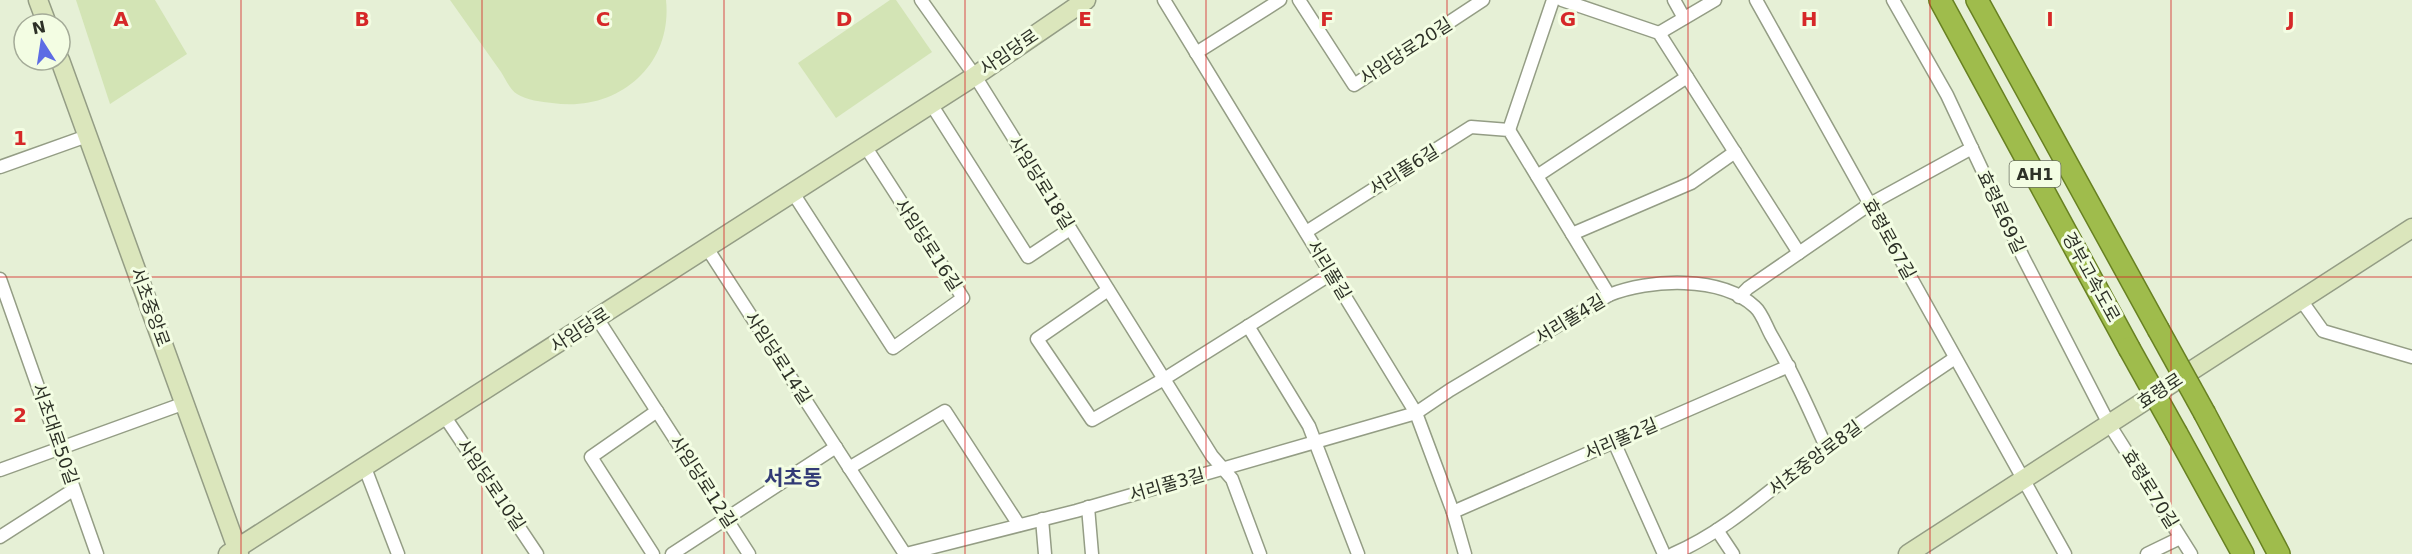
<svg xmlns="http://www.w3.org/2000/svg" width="2412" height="554" viewBox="0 0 2412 554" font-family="'DejaVu Sans','Noto Sans KR',sans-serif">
<rect width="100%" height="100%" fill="#e6f0d6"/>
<g fill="#d3e4b5">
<polygon points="76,0 155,0 187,54 110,104"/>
<path d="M450 0H666C673 67 616 113 552 103 542 102 526 100 517 94 510 90 505 78 501 72 484 48 467 24 450 0Z"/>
<polygon points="890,0 896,0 932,52 836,118 798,63"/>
</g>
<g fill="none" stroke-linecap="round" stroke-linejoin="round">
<defs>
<g id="minor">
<polyline points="921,0 975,76 1212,456 1232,479 1260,554"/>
<polyline points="1164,0 1416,413 1453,512 1465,554"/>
<polyline points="1299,0 1354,85 1483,0"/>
<polyline points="1562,0 1659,33 1799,253"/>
<polyline points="1674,0 1684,18"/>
<polyline points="1756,0 2065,554"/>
<polyline points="1893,0 1947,95 2023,257 2109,424 2191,554"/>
<polyline points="1659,33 1715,0"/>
<polyline points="1196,53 1280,0"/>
<polyline points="931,104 1028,257 1070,229"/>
<polyline points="1509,130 1553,0"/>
<polyline points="0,167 87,136"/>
<polyline points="1537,176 1687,77"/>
<polyline points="793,193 893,348 963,298 865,146"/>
<polyline points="1306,232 1471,127 1509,130 1609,295"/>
<polyline points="1572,234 1691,183 1735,152"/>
<polyline points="707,248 905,554"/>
<polyline points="0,279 97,554"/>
<polyline points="1108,290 1037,339 1092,420 1164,379 1331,274"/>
<polyline points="1739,297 1748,288 1870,204 1972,148"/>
<polyline points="2301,300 2323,331 2412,357"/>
<polyline points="597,318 749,554"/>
<polyline points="1248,326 1309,426 1358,554"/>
<polyline points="445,417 537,554"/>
<polyline points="1614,442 1664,554"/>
<polyline points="365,468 398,554"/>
<polyline points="849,468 945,411 1019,525"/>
<polyline points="0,470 185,403"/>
<polyline points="1088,507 1092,554"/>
<polyline points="1453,512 1789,366"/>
<polyline points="1042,519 1045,554"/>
<polyline points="1717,530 1733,554"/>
<polyline points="0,537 73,490"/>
<polyline points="653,554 591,457 657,411"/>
<polyline points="672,554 836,447"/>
<path d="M906 554 1076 511 1416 413 1450 390 1609 295C1649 279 1721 275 1755 307 1762 313 1766 326 1771 335 1792 371 1809 409 1826 447"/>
<path d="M1673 554C1731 529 1776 483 1827 447 1869 416 1912 387 1955 358"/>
<polyline points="2147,554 2180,538"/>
</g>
<g id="secondary">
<polyline points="38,0 47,24"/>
<polyline points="60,60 239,554"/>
<polyline points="228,554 975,76 1086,0"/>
<polyline points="1908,554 2412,228"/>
</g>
<g id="trunk">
<polyline points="1940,0 2129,348"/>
<polyline points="1977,0 2158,329"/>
<polyline points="2205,414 2279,554"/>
<polyline points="2177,434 2243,554"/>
</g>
</defs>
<use href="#minor" stroke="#949d85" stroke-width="15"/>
<use href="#secondary" stroke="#949d85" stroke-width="21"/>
<use href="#trunk" stroke="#688122" stroke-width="24"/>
<use href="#minor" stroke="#fff" stroke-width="12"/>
<use href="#secondary" stroke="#dbe6bc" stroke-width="18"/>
<use href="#trunk" stroke="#9fbc4c" stroke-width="21"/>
<defs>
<g id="trunk-bridge">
<polyline points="2158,329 2205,414"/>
<polyline points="2129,348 2177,434"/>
</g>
</defs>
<use href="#trunk-bridge" stroke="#688122" stroke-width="24" stroke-linecap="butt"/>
<use href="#trunk-bridge" stroke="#9fbc4c" stroke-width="21"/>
</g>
<path fill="none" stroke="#d62828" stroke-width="1.5" stroke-opacity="0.55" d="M241 0V554M482 0V554M724 0V554M965 0V554M1206 0V554M1447 0V554M1688 0V554M1930 0V554M2171 0V554M0 277H2412"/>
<g text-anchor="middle" stroke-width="6" stroke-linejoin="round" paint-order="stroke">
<rect fill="#f3fde3" stroke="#686e5f" stroke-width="1.5" x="2009.5" y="161" width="51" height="26" rx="4.5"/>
<g font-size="16" font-weight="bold" fill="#2d3127">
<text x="2035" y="180">AH1</text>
</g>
<g font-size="18" fill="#2d3127" stroke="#f3fde3">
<text transform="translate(1406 51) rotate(-33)" y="6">사임당로20길</text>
<text transform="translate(1009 52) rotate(-34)" y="6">사임당로</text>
<text transform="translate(1404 170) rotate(-32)" y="6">서리풀6길</text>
<text transform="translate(1041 183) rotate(58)" y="6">사임당로18길</text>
<text transform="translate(2001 212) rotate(65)" y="6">효령로69길</text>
<text transform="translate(1889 239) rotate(61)" y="6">효령로67길</text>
<text transform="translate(928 245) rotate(57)" y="6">사임당로16길</text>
<text transform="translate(1329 270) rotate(59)" y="6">서리풀길</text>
<text transform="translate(2091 277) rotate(61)" y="6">경부고속도로</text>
<text transform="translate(150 307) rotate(70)" y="6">서초중앙로</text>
<text transform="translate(1570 319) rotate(-31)" y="6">서리풀4길</text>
<text transform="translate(580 330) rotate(-33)" y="6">사임당로</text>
<text transform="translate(778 358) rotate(57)" y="6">사임당로14길</text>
<text transform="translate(2160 391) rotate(-33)" y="6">효령로</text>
<text transform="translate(55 434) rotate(71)" y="6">서초대로50길</text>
<text transform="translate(1621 439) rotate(-23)" y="6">서리풀2길</text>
<text transform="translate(1815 458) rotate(-37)" y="6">서초중앙로8길</text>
<text transform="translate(703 482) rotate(57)" y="6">사임당로12길</text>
<text transform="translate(491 485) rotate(56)" y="6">사임당로10길</text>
<text transform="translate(1167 485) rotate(-16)" y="6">서리풀3길</text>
<text transform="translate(2150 489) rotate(58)" y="6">효령로70길</text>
</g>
<g font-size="21" font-weight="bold" fill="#323b76" stroke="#f3fde3">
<text x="793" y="485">서초동</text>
</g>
</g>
<g font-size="20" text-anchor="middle" font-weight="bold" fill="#d62828" stroke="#f3fde3" stroke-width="6" stroke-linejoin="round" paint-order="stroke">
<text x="121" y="26">A</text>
<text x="362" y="26">B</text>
<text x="603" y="26">C</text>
<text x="844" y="26">D</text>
<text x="1085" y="26">E</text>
<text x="1327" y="26">F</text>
<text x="1568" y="26">G</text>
<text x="1809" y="26">H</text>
<text x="2050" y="26">I</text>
<text x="2291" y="26">J</text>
<text x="20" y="145">1</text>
<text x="20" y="422">2</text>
</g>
<g transform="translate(42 42) rotate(348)"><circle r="28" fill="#f3fde3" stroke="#a4ab98" stroke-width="1.5"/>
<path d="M0-4.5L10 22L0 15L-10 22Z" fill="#5d6ce4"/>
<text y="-9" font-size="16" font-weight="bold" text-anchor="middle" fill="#2d3127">N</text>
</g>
</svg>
